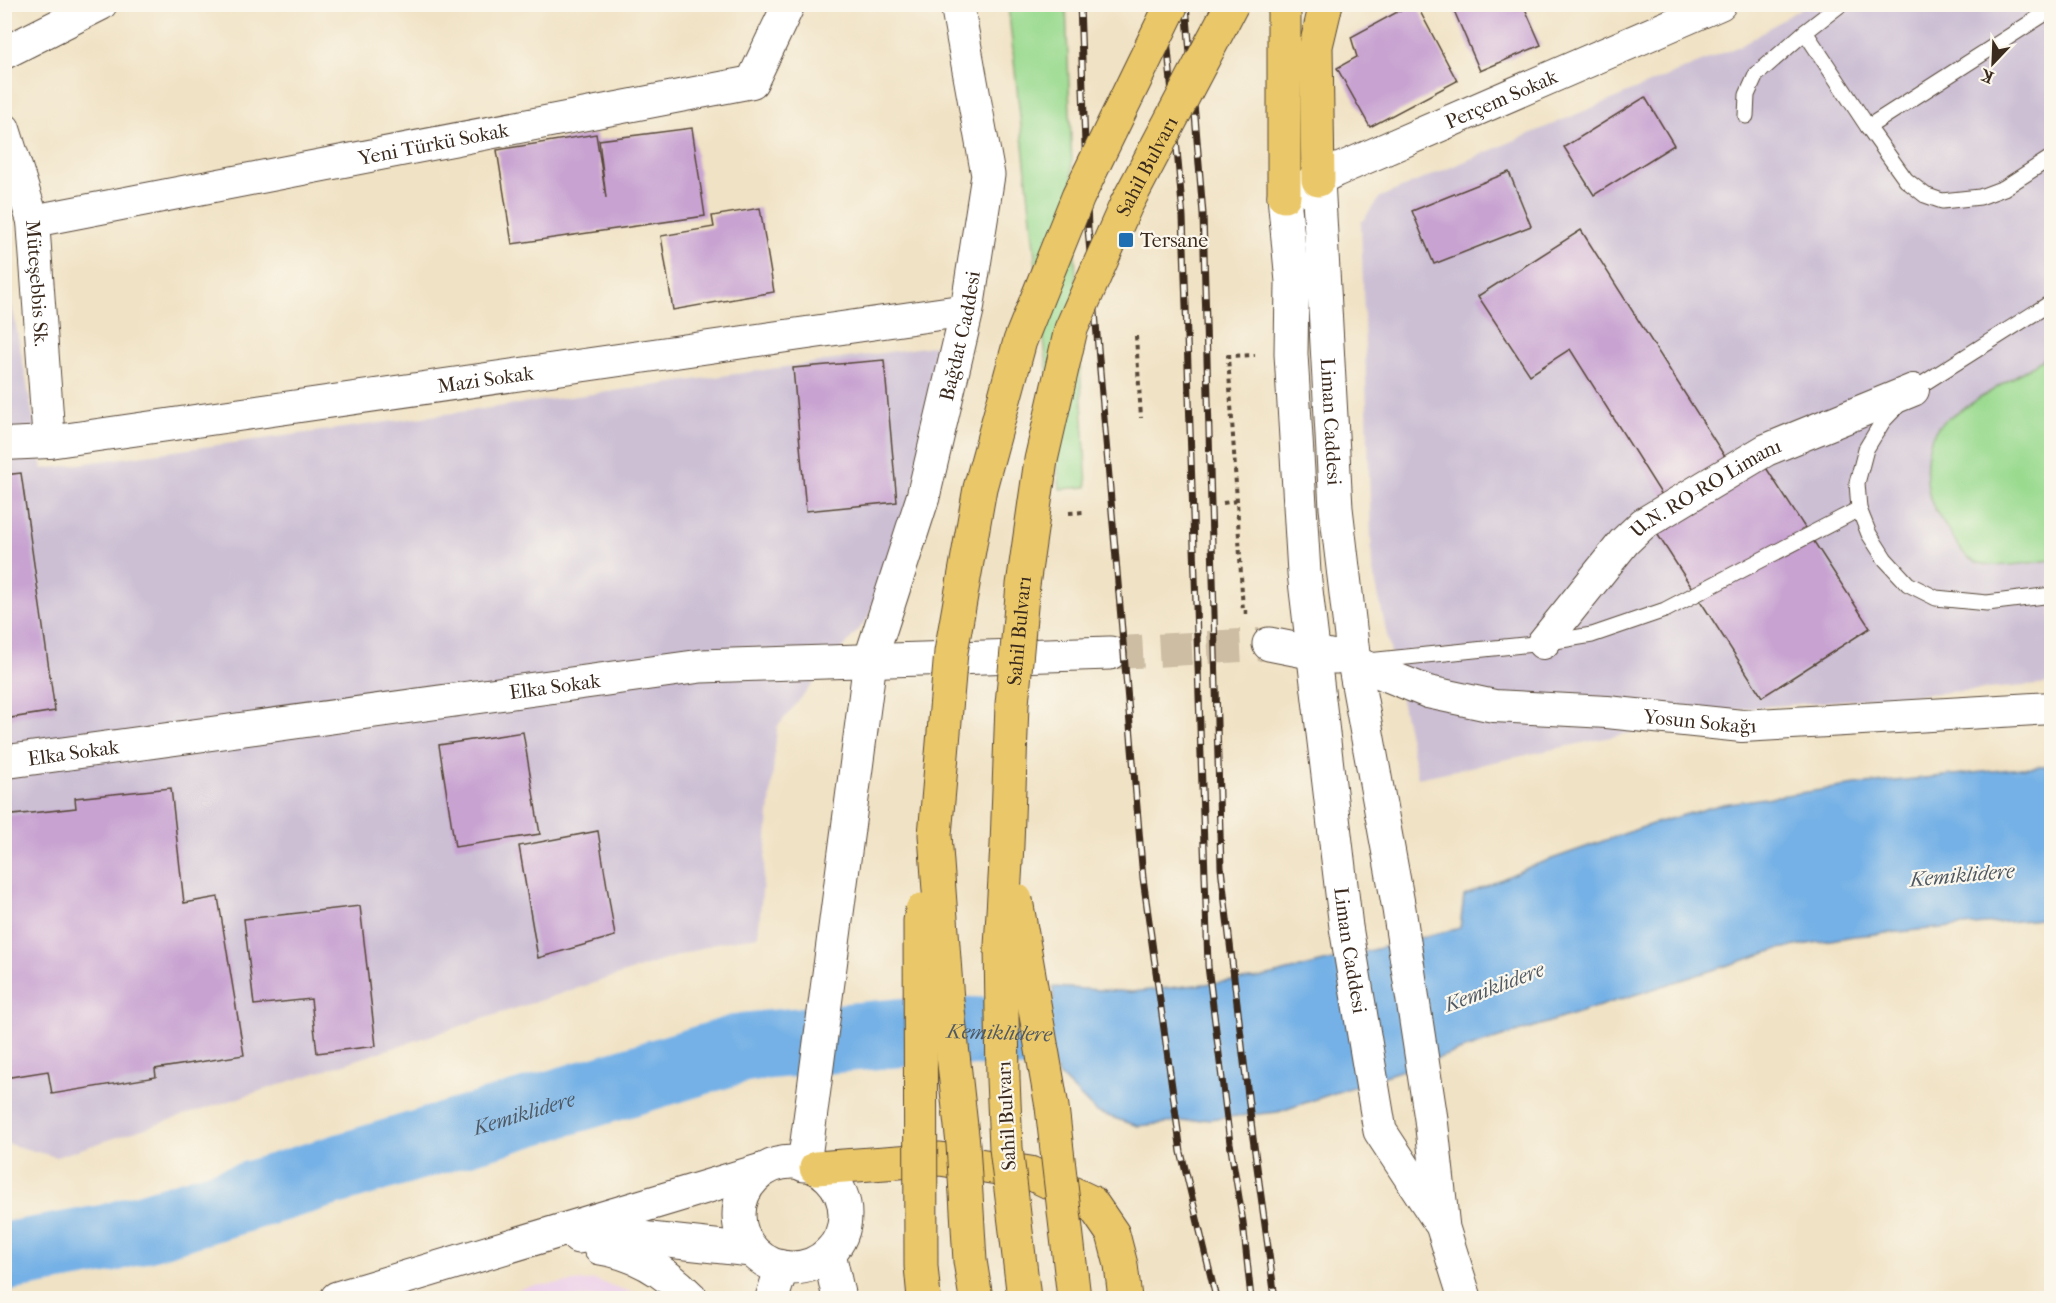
<svg xmlns="http://www.w3.org/2000/svg" width="2056" height="1303" viewBox="0 0 2056 1303" font-family="'IM FELL French Canon',serif">
<rect width="100%" height="100%" fill="#fbf7ec"/>
<filter id="ink" filterUnits="userSpaceOnUse"><feTurbulence type="fractalNoise" baseFrequency=".0167" numOctaves="2"/><feDisplacementMap in="SourceGraphic" scale="12" xChannelSelector="R" yChannelSelector="G"/><feConvolveMatrix kernelMatrix="1 2 1 2 8 2 1 2 1" color-interpolation-filters="sRGB"/></filter>
<filter id="wash" filterUnits="userSpaceOnUse"><feTurbulence type="fractalNoise" baseFrequency=".008" numOctaves="4" result="noise"/><feDisplacementMap in="SourceGraphic" scale="24" xChannelSelector="R" yChannelSelector="G"/><feGaussianBlur stdDeviation="1.35" result="paint"/><feColorMatrix in="noise" values="0 0 0 0 0 0 0 0 0 0 0 0 0 0 0 0 0 1.4 0 .05"/><feComposite in="paint" operator="in"/></filter>
<g filter="url(#wash)">
<rect width="100%" height="100%" fill="#f0e2c4"/>
<polygon fill="#edd1e9" points="595,1280 649,1298 487,1298 530,1286"/>
<g fill="#ccbfd4">
<polygon points="1806,5 2051,5 2051,684 1747,708 1418,778 1372,566 1361,223 1380,197 1744,44"/>
<polygon points="4,263 43,469 673,383 945,344 911,497 868,618 777,727 758,936 717,943 56,1157 5,1143"/>
</g>
<g fill="#9ada8f" stroke="#6a8256" stroke-width="1.5">
<polygon points="1008,5 1066,5 1078,332 1087,487 1060,489"/>
<path d="M2051 354V560C2030 563 1989 571 1970 559 1962 554 1956 542 1951 534 1943 523 1934 511 1930 498 1925 478 1924 444 1938 427 1941 423 1945 420 1948 418Z"/>
</g>
<polygon fill="#75b1e6" stroke="#586e82" stroke-width="1.5" points="2051,765 2051,918 1854,936 1779,949 1477,1045 1278,1112 1138,1126 1096,1112 1057,1073 1053,987 1132,992 1260,978 1460,928 1464,896 1529,867 1652,824 1723,804 1856,785"/>
<g fill="none" stroke-linecap="round" stroke-linejoin="round">
<path stroke="#75b1e6" stroke-width="69" id="s1" d="M4 1257 106 1239 745 1047 929 1030 1069 1035 1112 1058"/>
</g>
<g id="blocks">
<g fill="#c8a3d1">
<polygon points="1412,4 1416,4 1457,81 1370,127 1337,68 1357,57 1351,37"/>
<polygon points="1457,4 1523,4 1541,45 1480,71 1452,6"/>
<polygon points="1645,97 1674,145 1594,195 1564,147"/>
<polygon points="692,128 705,216 512,244 497,150 596,134 606,198 599,140"/>
<polygon points="1509,172 1531,226 1434,264 1412,211"/>
<polygon points="760,208 774,292 673,310 661,236 714,227 712,216"/>
<polygon points="1581,230 1727,460 1665,500 1570,349 1530,375 1478,296"/>
<polygon points="884,360 897,502 806,511 793,368"/>
<polygon points="1761,460 1870,628 1762,697 1654,529"/>
<polygon points="21,473 55,711 4,719 4,475"/>
<polygon points="523,732 540,834 455,847 439,745"/>
<polygon points="171,788 184,903 218,897 244,1055 155,1069 156,1077 52,1094 48,1071 4,1078 4,816 76,808 75,798"/>
<polygon points="598,831 615,936 538,958 519,846"/>
<polygon points="360,906 376,1046 317,1053 311,999 254,1005 244,919"/>
</g>
</g>
</g>
<g filter="url(#ink)">
<use href="#blocks" fill-opacity="0" stroke="#564637" stroke-width="1.5"/>
<g fill="none" stroke-linecap="round" stroke-linejoin="round">
<polyline stroke="#ccbda3" stroke-width="33" stroke-dasharray="33 16" stroke-linecap="butt" points="1110,653 1269,644"/>
<defs>
<g id="service">
<polyline points="1805,32 1868,127 1906,180 1925,195 1942,201 1980,197 2004,188 2052,157"/>
<polyline points="1746,116 1747,95 1756,75 1805,32 1841,4"/>
<polyline points="1868,127 2052,9"/>
<polyline points="2052,302 1913,390 1883,421 1866,449 1857,483 1859,509 1869,534 1885,559 1908,584 1936,598 1987,603 2052,595"/>
<polyline points="1368,661 1543,643 1592,635 1665,610 1859,509"/>
</g>
<g id="minor">
<polyline points="4,53 101,4"/>
<path id="s2" d="M4 129 33 221 49 442"/>
<path id="s3" d="M1295 191 1335 171 1720 4"/>
<path id="s4" d="M33 221 752 82 789 4"/>
<path id="s5" d="M4 444 49 442 967 310"/>
<path id="s6" d="M1543 643 1624 542 1643 524 1766 450 1913 390"/>
<path id="s7" d="M1354 662 1428 692 1494 706 1607 712 1742 726 2052 708"/>
</g>
<g id="tertiary">
<path id="s8" d="M1318 180 1336 508 1354 662 1399 909 1431 1119 1443 1228 1465 1298"/>
<path id="s9" d="M1284 196 1292 282 1291 354 1304 573 1346 927 1380 1131 1439 1221"/>
<polyline points="1269,644 1335,657"/>
<path id="s10" d="M4 762 701 666 1110 653"/>
<circle cx="792" cy="1215" r="53"/>
<path id="s11" d="M804 1165 870 661 923 497 967 310 988 175 957 4"/>
<polyline points="578,1237 590,1235 641,1238 751,1250"/>
<path d="M600 1248C636 1253 666 1272 691 1298"/>
<polyline points="829,1253 839,1298"/>
<polyline points="337,1298 762,1170"/>
<polyline points="772,1298 782,1267"/>
</g>
<g id="trunk">
<polyline points="1284,4 1284,196"/>
<polyline points="1318,180 1316,46 1326,4"/>
<polyline points="816,1168 940,1159 1030,1173 1091,1202 1113,1234 1121,1265 1125,1298"/>
</g>
</defs>
<use href="#service" stroke="#564637" stroke-width="17"/>
<use href="#minor" stroke="#564637" stroke-width="34"/>
<use href="#tertiary" stroke="#564637" stroke-width="35"/>
<use href="#trunk" stroke="#564637" stroke-width="35"/>
<g stroke="#564637" stroke-width="4" stroke-dasharray="4.5 4.5" stroke-linecap="butt">
<polyline points="1136,336 1141,418"/>
<polyline points="1237,501 1228,356 1255,355"/>
<polyline points="1223,503 1237,501 1243,612 1250,612"/>
<polyline points="1069,513 1084,512"/>
</g>
<use href="#service" stroke="#fff" stroke-width="15"/>
<use href="#minor" stroke="#fff" stroke-width="32"/>
<use href="#tertiary" stroke="#fff" stroke-width="33"/>
<use href="#trunk" stroke="#eac769" stroke-width="33"/>
<defs>
<g id="rail">
<polyline points="1080,4 1088,229 1143,878 1181,1152 1216,1298"/>
<polyline points="1164,4 1183,217 1208,966 1230,1143 1243,1222 1251,1298"/>
<polyline points="1186,4 1203,214 1221,868 1253,1138 1275,1298"/>
</g>
</defs>
<use href="#rail" stroke="#3b2a1e" stroke-width="7"/>
<use href="#rail" stroke="#fbf7ec" stroke-width="4.5" stroke-dasharray="14" stroke-linecap="butt"/>
<defs>
<g id="trunk-bridge">
<polyline points="1016,900 1052,1107 1074,1298"/>
<polyline points="922,910 920,921 921,1266 924,1298"/>
<polyline points="976,1298 970,1261 963,1144 947,1001 935,835 951,652 980,488 1020,341 1078,197 1172,4"/>
<path id="s12" d="M1024 1298 1006 1148 1003 1079 1001 946 1007 845 1012 704 1023 585 1041 460 1071 329 1126 205 1232 4"/>
</g>
</defs>
<use href="#trunk-bridge" stroke="#564637" stroke-width="35" stroke-linecap="butt"/>
<use href="#trunk-bridge" stroke="#eac769" stroke-width="33"/>
</g>
</g>
<rect fill="#1f6fb2" stroke="#fbf7ec" stroke-width="2" x="1118" y="232" width="16" height="16" rx="3"/>
<g text-anchor="middle" stroke-width="4.5" stroke-linejoin="round" paint-order="stroke">
<g font-size="20" fill="#3b2a1e" stroke="#fbf7ec">
<text dy="7" stroke="none"><textPath href="#s3" startOffset="226">Perçem Sokak</textPath></text>
<text dy="7" stroke="none"><textPath href="#s4" startOffset="408">Yeni Türkü Sokak</textPath></text>
<text dy="7" stroke="none"><textPath href="#s12" startOffset="1155">Sahil Bulvarı</textPath></text>
<text dy="7" stroke="none"><textPath href="#s2" startOffset="159">Müteşebbis Sk.</textPath></text>
<text dy="7" stroke="none"><textPath href="#s11" startOffset="846">Bağdat Caddesi</textPath></text>
<text dy="7" stroke="none"><textPath href="#s5" startOffset="486">Mazi Sokak</textPath></text>
<text dy="7" stroke="none"><textPath href="#s8" startOffset="242">Liman Caddesi</textPath></text>
<text dy="7" stroke="none"><textPath href="#s6" startOffset="228">U.N. RO-RO Limanı</textPath></text>
<text dy="7" stroke="none"><textPath href="#s12" startOffset="669">Sahil Bulvarı</textPath></text>
<text dy="7" stroke="none"><textPath href="#s10" startOffset="556">Elka Sokak</textPath></text>
<text dy="7" stroke="none"><textPath href="#s7" startOffset="354">Yosun Sokağı</textPath></text>
<text dy="7" stroke="none"><textPath href="#s10" startOffset="70">Elka Sokak</textPath></text>
<text dy="7" stroke="none"><textPath href="#s9" startOffset="758">Liman Caddesi</textPath></text>
<text transform="translate(1006 1116) rotate(-93)" y="7">Sahil Bulvarı</text>
</g>
<g font-size="20" fill="#3b2a1e" stroke="#fbf7ec" text-anchor="start">
<text x="1140" y="247">Tersane</text>
</g>
<g font-size="21" font-style="italic" fill="#4f5964" stroke="#fbf7ec">
<text transform="translate(1962 875) rotate(-5)" y="7">Kemiklidere</text>
<text transform="translate(1494 987) rotate(-21)" y="7">Kemiklidere</text>
<text dy="7" stroke="none"><textPath href="#s1" startOffset="1026">Kemiklidere</textPath></text>
<text dy="7" stroke="none"><textPath href="#s1" startOffset="540">Kemiklidere</textPath></text>
</g>
</g>
<rect width="2056" height="1303" fill="none" stroke="#fbf7ec" stroke-width="24"/>
<g transform="translate(1993 63) rotate(203)" stroke="#fbf7ec" stroke-width="4.5" paint-order="stroke">
<path d="M0-4.5L10 22L0 15L-10 22Z" fill="#3b2a1e"/>
<text y="-9" font-size="16" font-weight="bold" text-anchor="middle" fill="#3b2a1e">K</text>
</g>
</svg>
